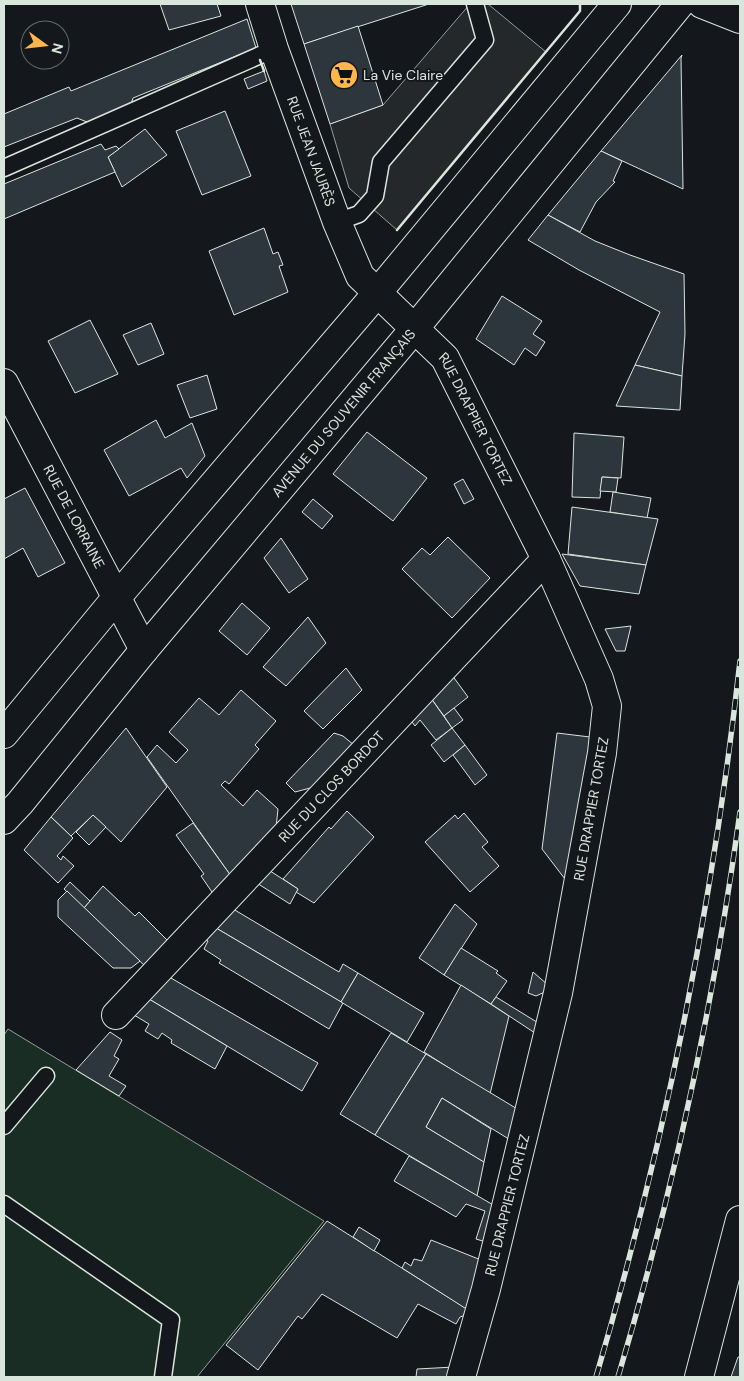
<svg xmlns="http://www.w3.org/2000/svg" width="744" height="1381" viewBox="0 0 744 1381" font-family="'DM Sans',sans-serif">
<rect width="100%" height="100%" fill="#14181c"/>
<polygon fill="#1a2d24" stroke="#939e99" points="8,1029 324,1221 197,1377 4,1377 4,1035"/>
<polygon fill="#24282b" stroke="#939e99" points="470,4 488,4 546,52 397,230 349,188 330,124 383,105"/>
<g fill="#2c363c" stroke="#d8e6dc">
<polygon points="160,4 217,4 221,16 169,30"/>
<polygon points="291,4 429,4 304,44"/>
<polygon points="247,19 256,48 133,98 129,110 92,124 77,118 4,147 4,114 69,87 71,91"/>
<polygon points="358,26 383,105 330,124 304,44"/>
<polygon points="682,55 681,58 683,189 601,151"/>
<polygon points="264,71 267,81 248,89 244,79"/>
<polygon points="225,111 251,176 202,195 176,131"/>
<polygon points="145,129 167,155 122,187 108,157"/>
<polygon points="101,144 105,150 116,146 119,149 108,157 115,172 4,219 4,184"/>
<polygon points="601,151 622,161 613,181 615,182 596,202 580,232 548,215"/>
<polygon points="548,215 595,241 630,255 684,274 685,334 682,376 635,365 660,312 579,270 528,240"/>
<polygon points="264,228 273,254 278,252 283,265 279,266 288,292 234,315 209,251"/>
<polygon points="502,296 542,321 533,334 545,342 536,356 525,348 514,365 476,339"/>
<polygon points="90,320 118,374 75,393 48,341"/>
<polygon points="151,323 164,354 138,365 123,335"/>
<polygon points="635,365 682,376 680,410 616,406"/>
<polygon points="207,375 217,409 190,418 177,385"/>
<polygon points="156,420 165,438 192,423 205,456 187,478 181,468 129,496 104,450"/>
<polygon points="367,432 427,478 393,521 333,474"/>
<polygon points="574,433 624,437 621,478 602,477 600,498 572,497"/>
<polygon points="602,477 618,478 616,492 600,491"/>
<polygon points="463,479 474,499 464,504 454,484"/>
<polygon points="25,488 65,563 38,577 23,548 4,559 4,499"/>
<polygon points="613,492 651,498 647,518 610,512"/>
<polygon points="313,499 333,516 322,529 302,512"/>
<polygon points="572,507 658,519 646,565 568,554"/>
<polygon points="448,537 490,578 452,618 402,569 422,548 430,555"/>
<polygon points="281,538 308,579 289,593 264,558"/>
<polygon points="562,554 646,565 639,594 580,586"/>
<polygon points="242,603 270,628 247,655 219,631"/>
<polygon points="308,617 326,643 286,686 263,667"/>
<polygon points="631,626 625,651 616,651 605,629"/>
<polygon points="346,668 362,690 323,729 304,711"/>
<polygon points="449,671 468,697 444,716 428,694"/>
<polygon points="241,690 276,721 255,745 259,749 229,784 225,781 221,785 243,806 257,790 278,809 276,828 231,876 147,757 157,745 176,763 188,750 169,732 199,698 219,715"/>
<polygon points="428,694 452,728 436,740 420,720 415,726 407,715"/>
<polygon points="454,708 463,720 452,728 444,716"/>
<polygon points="126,728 167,787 121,842 93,815 71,836 51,817"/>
<polygon points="452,728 465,745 444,762 431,745"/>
<polygon points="334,733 343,736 354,745 314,787 295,792 286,783"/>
<polygon points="557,733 590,737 580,820 568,883 542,849"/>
<polygon points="465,745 487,775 475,785 453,755"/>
<polygon points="347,811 374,837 314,903 296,892 298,889 283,879 329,827 331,829"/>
<polygon points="464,813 488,842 482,847 499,866 470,892 425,842 455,815 458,819"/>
<polygon points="93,815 106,827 89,845 76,832"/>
<polygon points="51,817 73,838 57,856 61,860 63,856 74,866 58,883 24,850"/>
<polygon points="193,823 231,876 214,895 201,876 204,874 176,835"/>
<polygon points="264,867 298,889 290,904 252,880"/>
<polygon points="70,882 90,901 84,908 64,889"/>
<polygon points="103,886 135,916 139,912 170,943 146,967 84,908"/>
<polygon points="67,891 140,961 131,968 113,968 58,917 58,900"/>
<polygon points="455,904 477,924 444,975 419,958"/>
<polygon points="228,906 339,972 343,964 358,973 341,1002 211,925"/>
<polygon points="211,925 343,1003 329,1029 219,963 221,960 204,949 208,941 200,936"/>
<polygon points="461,948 498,971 496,973 507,981 491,1004 444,975"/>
<polygon points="533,972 548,985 547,991 536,996 528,993"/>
<polygon points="358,973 424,1013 407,1042 341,1002"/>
<polygon points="164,974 318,1063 302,1091 144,996"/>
<polygon points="461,985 509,1016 490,1094 424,1052"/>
<polygon points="144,996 227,1046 215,1069 171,1043 172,1040 162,1033 158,1039 145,1031 149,1024 129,1012"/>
<polygon points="496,997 540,1024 538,1035 491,1004"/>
<polygon points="110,1032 122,1040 114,1056 119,1059 109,1076 126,1086 119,1096 76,1070"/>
<polygon points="391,1033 426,1054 375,1135 340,1114"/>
<polygon points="426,1054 519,1110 512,1141 442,1098 426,1127 484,1162 477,1196 375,1135"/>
<polygon points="442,1098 491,1129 484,1162 426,1127"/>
<polygon points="409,1156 495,1206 486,1242 476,1239 485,1211 466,1204 456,1217 394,1181"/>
<polygon points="327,1221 467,1309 463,1316 460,1317 456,1324 418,1304 397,1338 322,1294 302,1319 298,1316 258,1370 226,1345"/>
<polygon points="359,1227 380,1240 374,1251 353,1237"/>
<polygon points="431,1240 481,1260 468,1310 402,1268 405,1262 411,1266 414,1259 422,1261"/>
<polygon points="738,1357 740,1357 740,1377 731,1377"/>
<polygon points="454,1367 451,1377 416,1377 417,1369"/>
</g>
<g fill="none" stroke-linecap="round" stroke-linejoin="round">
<defs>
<g id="service">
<polyline points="4,168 274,49"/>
<polyline points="337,222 359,214 375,196 381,162 485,40 475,4"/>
<polyline points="4,1126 46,1076"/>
<polyline points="4,1204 171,1320 163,1377"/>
</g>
<g id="minor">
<path id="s1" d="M260 4 274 49 337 222 360 276 445 358 546 559 599 679 607 706 602 753 558 993 486 1289 461 1377"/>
<path id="s2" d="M4 383 144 650"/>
<path id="s3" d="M116 1015 546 559"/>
<polyline points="699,1377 740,1220"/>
</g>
<g id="tertiary">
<polyline points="4,734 117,597 378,292 617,4"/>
<path id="s4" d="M4 820 20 803 144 650 415 328 680 4"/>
</g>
<polyline id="primary" points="702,4 740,19"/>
</defs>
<use href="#service" stroke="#d8e6dc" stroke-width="19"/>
<use href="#minor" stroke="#d8e6dc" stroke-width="30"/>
<use href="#tertiary" stroke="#d8e6dc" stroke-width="30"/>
<use href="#primary" stroke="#d8e6dc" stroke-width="30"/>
<use href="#service" stroke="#14181c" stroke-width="16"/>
<use href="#minor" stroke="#14181c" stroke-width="28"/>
<use href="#tertiary" stroke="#14181c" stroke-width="28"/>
<use href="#primary" stroke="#14181c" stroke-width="28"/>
<defs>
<g id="rail">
<path d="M596 1377C665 1143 713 904 740 661"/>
<path d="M618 1377C673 1193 714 1003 740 812"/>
</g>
</defs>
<use href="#rail" stroke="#d8e6dc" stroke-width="5.5"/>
<use href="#rail" stroke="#14181c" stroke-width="4" stroke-dasharray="11" stroke-linecap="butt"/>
<g stroke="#d8e6dc" stroke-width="2.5">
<polyline points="260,60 264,71"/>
<polyline points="397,230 580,11 580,4"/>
</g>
</g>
<defs>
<symbol id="supermarket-disc" viewBox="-11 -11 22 22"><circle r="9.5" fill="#ffb74d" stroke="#14181c"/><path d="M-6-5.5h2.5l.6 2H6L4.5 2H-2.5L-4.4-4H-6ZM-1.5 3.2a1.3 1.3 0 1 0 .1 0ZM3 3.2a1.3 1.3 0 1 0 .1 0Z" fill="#111"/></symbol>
</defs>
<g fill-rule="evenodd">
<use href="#supermarket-disc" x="328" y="59" width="32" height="32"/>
</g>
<g text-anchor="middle" stroke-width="4" stroke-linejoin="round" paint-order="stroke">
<g font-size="14" fill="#d8e6dc" stroke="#14181c" text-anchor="start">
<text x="363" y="80">La Vie Claire</text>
</g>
<g font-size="14" fill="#d8e6dc" stroke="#14181c">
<text dy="5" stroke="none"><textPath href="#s1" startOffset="156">RUE JEAN JAURÈS</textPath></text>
<text dy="5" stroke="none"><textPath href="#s4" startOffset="530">AVENUE DU SOUVENIR FRANÇAIS</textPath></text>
<text dy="5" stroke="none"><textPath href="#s1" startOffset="476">RUE DRAPPIER TORTEZ</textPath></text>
<text dy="5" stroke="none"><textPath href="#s2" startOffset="151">RUE DE LORRAINE</textPath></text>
<text dy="5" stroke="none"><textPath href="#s3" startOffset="314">RUE DU CLOS BORDOT</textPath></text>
<text transform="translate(591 809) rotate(-80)" y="5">RUE DRAPPIER TORTEZ</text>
<text transform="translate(507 1205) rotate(-76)" y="5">RUE DRAPPIER TORTEZ</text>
</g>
</g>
<rect width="744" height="1381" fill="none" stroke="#d8e6dc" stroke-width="10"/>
<g transform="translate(45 45) rotate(105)"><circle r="24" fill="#14181c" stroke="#626a69"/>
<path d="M0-4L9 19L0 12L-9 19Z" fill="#ffb74d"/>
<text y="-8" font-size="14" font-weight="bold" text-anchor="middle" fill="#d8e6dc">N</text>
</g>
</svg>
